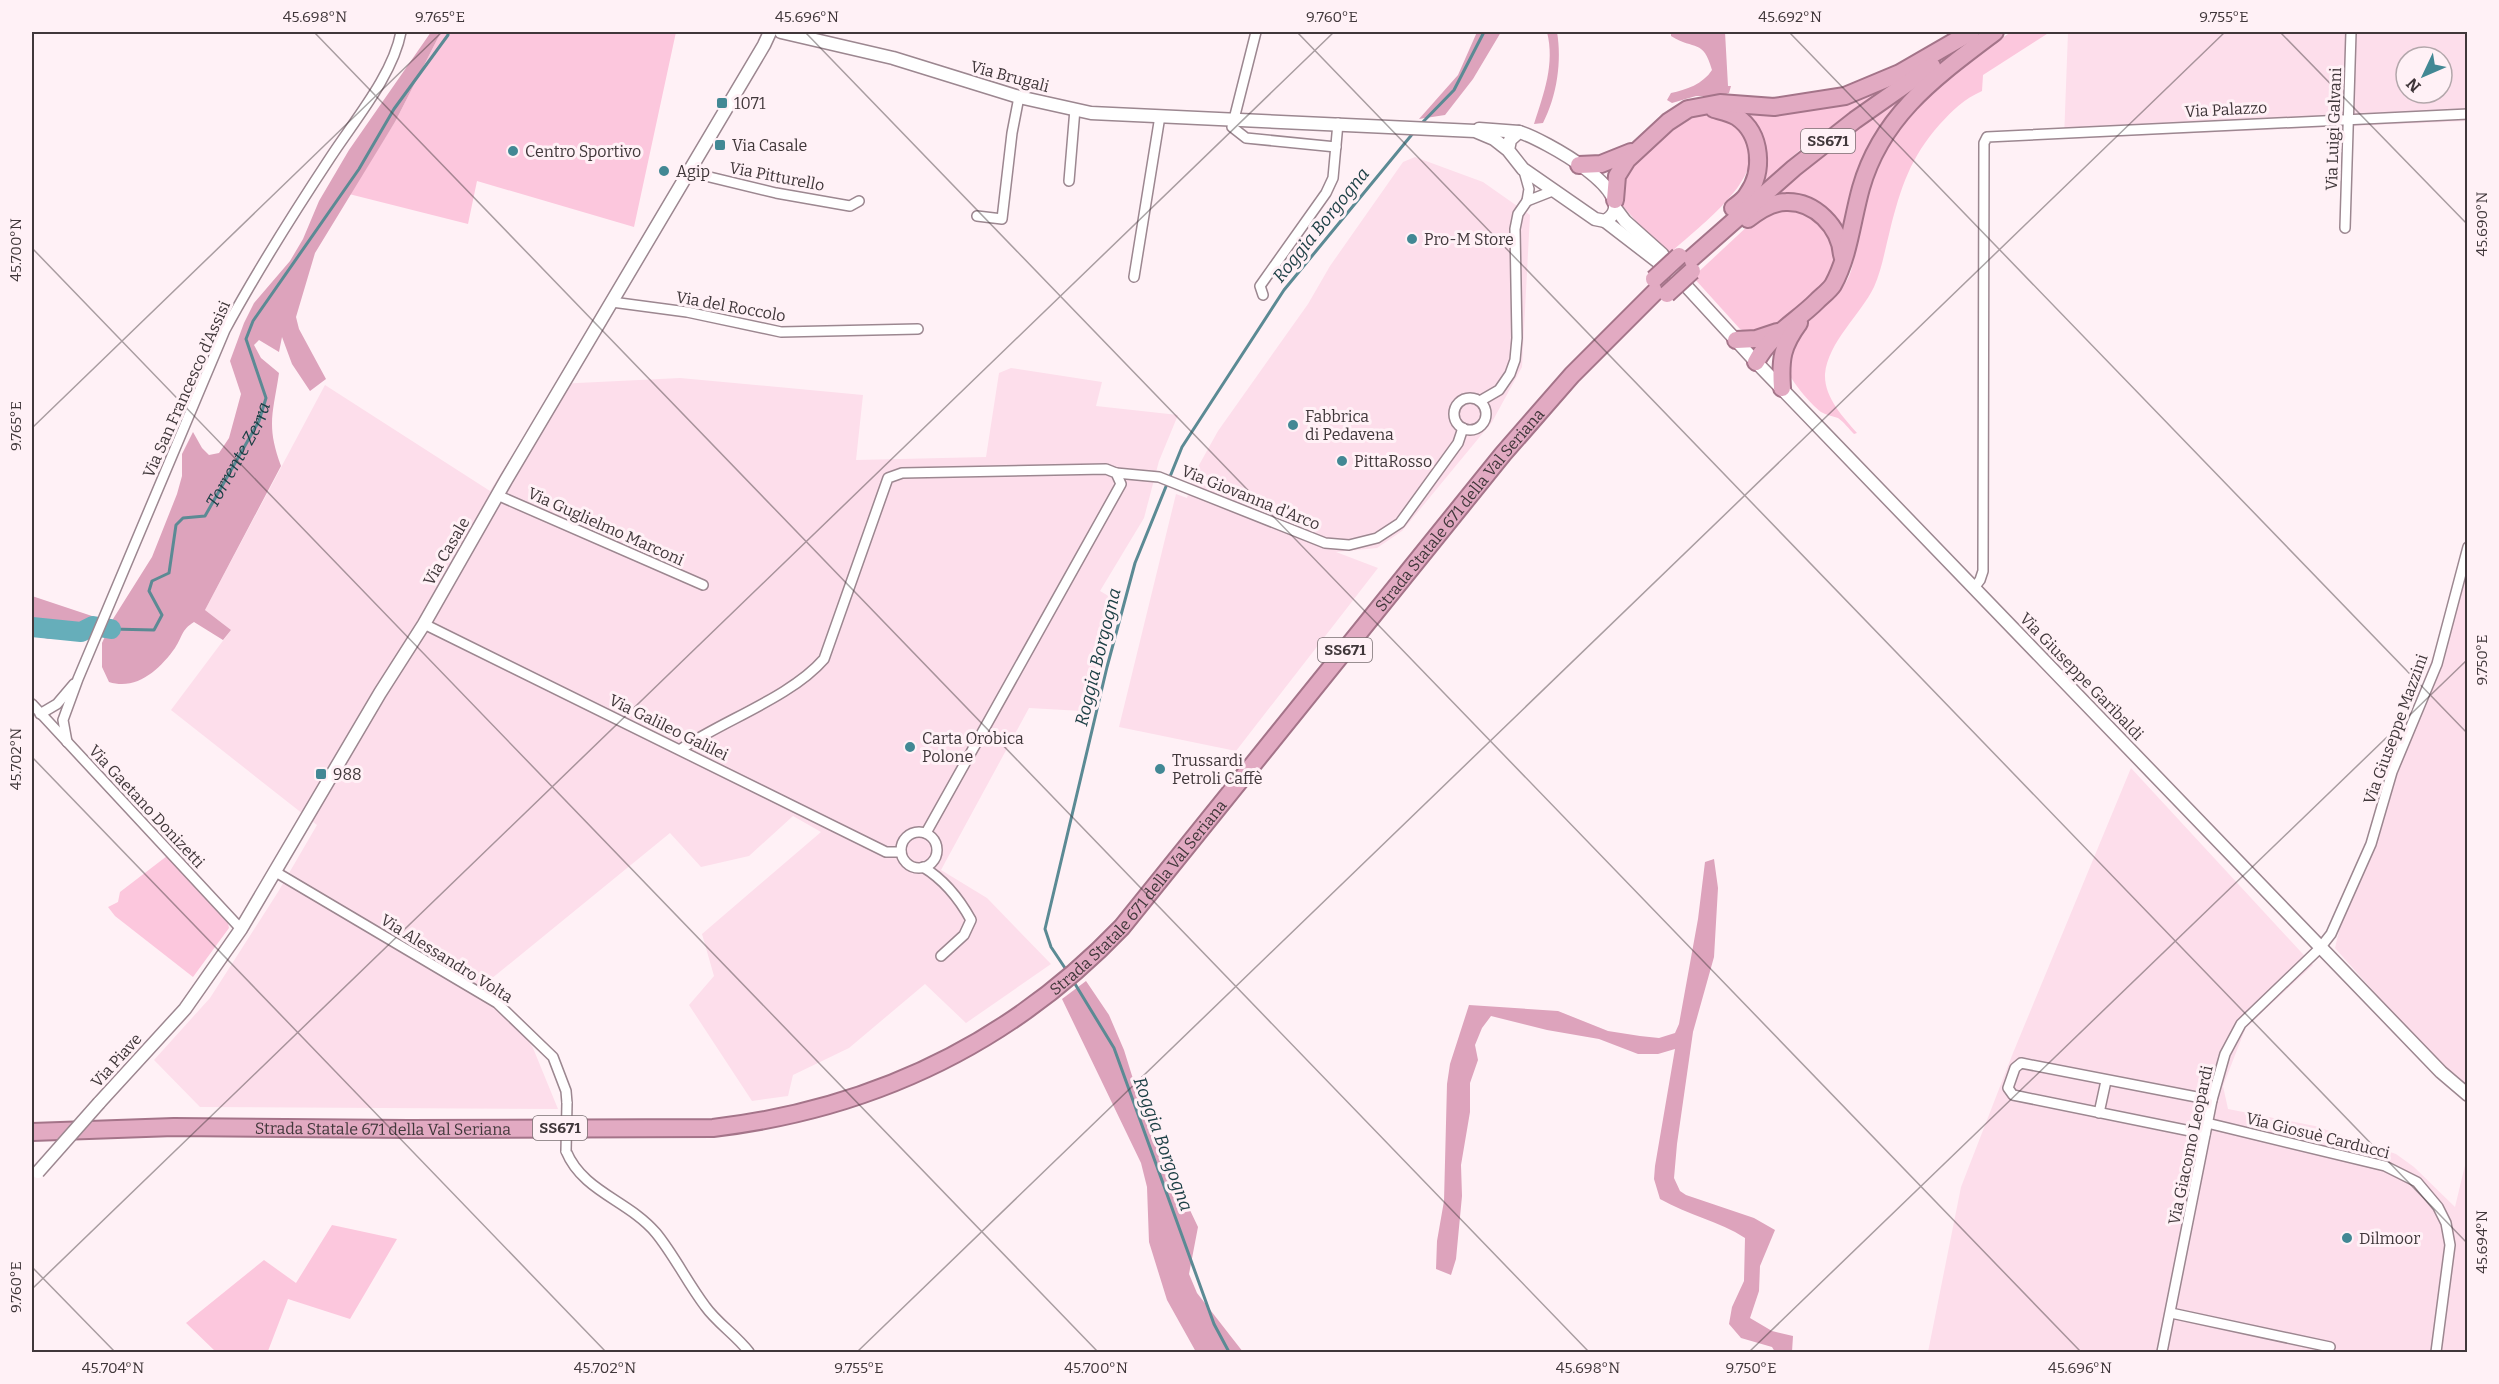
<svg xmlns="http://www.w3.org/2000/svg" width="2499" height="1384" viewBox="0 0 2499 1384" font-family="Bitter,serif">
<rect width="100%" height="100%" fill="#fff1f6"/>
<g fill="#fddeeb" fill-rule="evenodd">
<path d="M2068 32H2467V121L2064 139ZM2406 57H2442V93H2406Z"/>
<polygon points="1415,157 1483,182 1530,215 1522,367 1492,422 1402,531 1377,548 1336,552 1378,568 1236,751 1119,727 1176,494 1187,498 1194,474 1218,431 1308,304 1330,266 1403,162"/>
<polygon points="1011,368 1102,382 1096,406 1178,415 1159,461 1144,518 1100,591 1117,601 1082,711 1029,708 941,870 987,898 1051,964 966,1023 925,984 849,1048 793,1075 788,1096 752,1101 689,1005 714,976 702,934 821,832 793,816 749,856 701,867 670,833 491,979 533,1048 558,1109 200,1107 154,1060 210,998 278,892 317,825 171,710 231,630 205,610 325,385 490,491 557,384 680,378 863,395 856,460 986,457 999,373"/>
<polygon points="2467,557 2467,1088 2400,1021 2335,948 2341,923"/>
<polygon points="2131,768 2313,965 2246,1027 2223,1086 2228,1109 2315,1126 2396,1154 2414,1167 2455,1207 2467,1157 2467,1352 1928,1352 1961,1187 2013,1053"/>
</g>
<g fill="#fcc7dd">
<polygon points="441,32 676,32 634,227 477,181 468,224 349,194 395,122"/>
<path d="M2011 32H2050L1983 75 1982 91C1964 99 1953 110 1940 124 1910 158 1901 187 1890 230 1885 249 1882 269 1874 287 1861 314 1828 342 1825 374 1824 397 1843 417 1857 433L1854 434C1849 429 1844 422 1838 418 1833 416 1826 415 1821 412 1812 405 1789 380 1788 369 1785 327 1828 313 1846 282 1859 261 1852 234 1860 211 1888 121 1936 82 2011 32Z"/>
<polygon points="1888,85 1800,150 1764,182 1765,169 1741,114 1777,113"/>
<path d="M1907 93 1842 229C1825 198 1806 198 1774 196L1853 132Z"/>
<path d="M1707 112C1807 150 1709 217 1667 256L1620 203 1621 175 1634 159 1690 115Z"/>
<polygon points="1779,207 1804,210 1826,229 1835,251 1833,269 1823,286 1779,327 1753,335 1740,329 1693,277 1752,222"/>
<polygon points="167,856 228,923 229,928 193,977 115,916 108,907 118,902 120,892"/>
<polygon points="332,1225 397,1239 350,1319 288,1299 268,1351 270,1352 216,1352 186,1323 264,1260 296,1283"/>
</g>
<g fill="#dda3bc">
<path d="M431 32H441L395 122 315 253 296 317 299 329 326 379 310 391 292 364 282 337 279 352 259 340 254 345 261 358 279 373C273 414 266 425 281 466L205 610 231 630 223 640 194 622C181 630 183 636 175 648 160 669 137 691 109 682L102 667V643L113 619 152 557 177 494 182 476V454L193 432 202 448 209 455 219 453 229 438 241 394 230 361 244 323 254 303 290 261 303 239 319 201 349 150Z"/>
<polygon points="1477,32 1501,32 1473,79 1445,115 1419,119 1458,75"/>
<path d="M1547 32H1557C1562 61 1557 96 1543 123L1534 124C1544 93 1555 64 1547 32Z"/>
<path d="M1671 32H1725L1728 86H1731L1729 93 1720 96H1696L1672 103 1667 100 1671 93C1686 90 1703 84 1712 70 1703 38 1695 51 1671 36Z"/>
<polygon points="32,596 95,617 88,638 48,639 32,634"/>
<path d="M1714 859 1718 888 1714 957 1693 1032 1677 1144 1674 1178 1680 1191 1686 1195 1754 1218 1775 1230 1760 1266 1759 1291 1750 1318 1772 1331 1793 1336 1792 1352H1775L1772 1347 1741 1338 1729 1324 1732 1307 1744 1281 1745 1238C1719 1221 1688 1215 1660 1199L1654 1179 1655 1166 1675 1049 1658 1054H1638L1599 1039 1547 1030 1491 1016 1482 1028 1475 1045 1478 1060 1470 1083V1112L1461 1165 1462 1196 1456 1259 1451 1275 1436 1269 1437 1241 1444 1201 1447 1084 1450 1064 1469 1005 1558 1011 1608 1031 1640 1036 1659 1038 1675 1033 1679 1024 1698 919 1705 862Z"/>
<polygon points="1086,981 1109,1015 1124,1050 1143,1111 1198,1227 1189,1274 1197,1293 1243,1352 1196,1352 1167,1300 1149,1242 1147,1187 1141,1163 1062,999"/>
</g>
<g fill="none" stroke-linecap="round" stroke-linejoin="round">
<g stroke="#5b8a94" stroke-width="3">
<polyline points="1420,125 1454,90 1484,32"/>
<path id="s1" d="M111 629 154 630 162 615 149 591 152 581 169 573 176 525 183 518 205 516 259 421 266 398 246 339 253 321 359 169 394 109 448 35V32"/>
<polyline points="1067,971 1051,947 1045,929 1107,667 1135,563 1182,447 1284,290 1414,132"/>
<polyline points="1072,979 1114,1048 1214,1324 1229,1352"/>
</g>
<polyline stroke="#66aeba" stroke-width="20" points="32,627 81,632 93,626 111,629"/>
<defs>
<g id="minor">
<polyline points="1256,32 1232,127 1246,138 1336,147"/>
<polyline points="1524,171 1529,189 1527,201 1555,190"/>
<polyline points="689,172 776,193 850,206 859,201"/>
<polyline points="1069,181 1075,109"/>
<polyline points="977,216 1002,219 1012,133 1019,97"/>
<polyline points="2345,228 2351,32"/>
<polyline points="1134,277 1160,116"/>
<polyline points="1263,295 1260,286 1326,193 1333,178 1338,123"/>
<polyline points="612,302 687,312 781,332 918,329"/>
<circle cx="1470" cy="414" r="16"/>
<polyline points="1480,401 1499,390 1510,374 1515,360 1517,338 1515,229 1518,214 1527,201"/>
<polyline points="1116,473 1159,477 1325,543 1349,545 1377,538 1400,523 1458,443 1463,428"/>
<polyline points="497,495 703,585"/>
<polyline points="1974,588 1980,580 1983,571 1984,143 1987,137 2468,114"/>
<polyline points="424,624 886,852 901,852"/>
<polyline points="32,704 241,929"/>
<polyline points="40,714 57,704 74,684"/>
<path d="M67 742 63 720 78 679 225 330C257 271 293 214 330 158 354 121 393 75 401 32"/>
<path d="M681 749C724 720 791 697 824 659L888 478 902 473 1106 469 1116 473 1121 484 926 833"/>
<circle cx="919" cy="850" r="18"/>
<path d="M923 867C943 879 960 900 971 920L964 935 941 956"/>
<polyline points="274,871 497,1003 553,1057 566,1091 567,1103"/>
<polyline points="2099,1113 2106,1081"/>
<polyline points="2207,1123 2385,1166 2417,1182 2438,1207 2446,1223 2450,1245 2436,1352"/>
<polyline points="2205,1134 2013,1095 2008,1088 2015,1068 2021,1063 2212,1100"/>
<path d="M566 1151C583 1192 628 1200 656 1233 674 1255 687 1282 705 1306 717 1323 736 1335 749 1352"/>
<polyline points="2171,1313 2330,1347"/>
<polyline points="2162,1352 2212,1100 2225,1054 2241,1024 2320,948 2331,934 2371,844 2392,772 2437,664 2468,547"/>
</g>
<g id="tertiary">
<path d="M781 32 893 58 1019 97 1091 113 1475 131 1494 139 1508 150 1523 169 1595 219 1605 221C1648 196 1541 138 1519 132L1510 140 1508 150"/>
<polyline points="1479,129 1519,132"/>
<polyline points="1616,209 1625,221 1662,254 1676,275 1756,362 2441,1072 2468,1095"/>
<polyline points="1605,221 1666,268"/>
<polyline points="99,1103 185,1009 241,929 380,693 424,624 506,480 764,45 770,32"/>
</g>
<g id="trunk">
<path d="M1714 109C1721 111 1731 113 1737 117 1762 134 1764 172 1747 195 1744 200 1738 204 1733 208"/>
<polyline points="1579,165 1601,164 1631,152"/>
<polyline points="1615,200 1617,176 1627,160 1668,122 1688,109 1720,103 1774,107 1845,96 1900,73 1971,32"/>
<path d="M1748 219C1758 211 1773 202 1786 202 1815 201 1840 227 1842 255"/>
<polyline points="1685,264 1794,168 1855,120 1932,66"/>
<polyline points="1736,340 1756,339 1777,332"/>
<path d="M1756 362C1771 334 1796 322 1817 301 1822 296 1829 291 1833 285 1849 256 1852 220 1861 188 1882 114 1937 76 1995 32"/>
<path d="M1782 388C1780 359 1782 346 1799 323"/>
<path id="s2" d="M32 1132 174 1127 408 1129 713 1128C873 1109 1010 1044 1122 927L1503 454 1572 375 1661 286"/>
</g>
</defs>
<use href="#minor" stroke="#9c8790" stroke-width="12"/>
<use href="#tertiary" stroke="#9c8790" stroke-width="15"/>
<use href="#trunk" stroke="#a47489" stroke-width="20"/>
<use href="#minor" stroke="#fff" stroke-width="9"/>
<use href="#tertiary" stroke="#fff" stroke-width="12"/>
<use href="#trunk" stroke="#e2aac2" stroke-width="16"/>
<defs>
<polyline id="minor-bridge" points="566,1151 567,1103"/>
<polyline id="tertiary-bridge" points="38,1172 99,1103"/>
<g id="trunk-bridge">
<polyline points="1654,279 1679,256"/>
<polyline points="1667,294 1692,271"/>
</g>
</defs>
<use href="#minor-bridge" stroke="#9c8790" stroke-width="12" stroke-linecap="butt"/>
<use href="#tertiary-bridge" stroke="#9c8790" stroke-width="15" stroke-linecap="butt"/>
<use href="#trunk-bridge" stroke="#a47489" stroke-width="20" stroke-linecap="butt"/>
<use href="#minor-bridge" stroke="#fff" stroke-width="9"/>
<use href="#tertiary-bridge" stroke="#fff" stroke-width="12"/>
<use href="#trunk-bridge" stroke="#e2aac2" stroke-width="16"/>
</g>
<path fill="none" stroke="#40373a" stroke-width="1.5" stroke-opacity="0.45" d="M314 32 1589 1352M805 32 2081 1352M1297 32 2468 1244M1789 32 2468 734M2280 32 2468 225M32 248 1098 1352M32 428 442 32M32 757 606 1352M32 1267 115 1352M32 1289 1334 32M857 1352 2225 32M1749 1352 2468 659"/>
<g fill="#428894" stroke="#fff1f6" stroke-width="2">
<rect x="716" y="97" width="12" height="12" rx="3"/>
<rect x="714" y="139" width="12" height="12" rx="3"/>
<circle cx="513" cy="151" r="6"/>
<circle cx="664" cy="171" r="6"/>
<circle cx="1412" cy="239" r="6"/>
<circle cx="1293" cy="425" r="6"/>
<circle cx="1342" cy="461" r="6"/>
<circle cx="910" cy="747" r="6"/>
<circle cx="1160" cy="769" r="6"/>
<rect x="315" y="768" width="12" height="12" rx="3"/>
<circle cx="2347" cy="1238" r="6"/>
</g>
<g text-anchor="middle" stroke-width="6" stroke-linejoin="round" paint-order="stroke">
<g fill="#fff1f6" stroke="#796f72" stroke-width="1.5">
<rect x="1801" y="129" width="54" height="24" rx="4.5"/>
<rect x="1318" y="638" width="54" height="24" rx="4.5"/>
<rect x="533" y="1116" width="54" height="24" rx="4.5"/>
</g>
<g font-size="15" font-weight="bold" fill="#40373a">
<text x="1828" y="146">SS671</text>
<text x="1345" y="655">SS671</text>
<text x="560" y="1133">SS671</text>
</g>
<g font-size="16" fill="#40373a" stroke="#fff1f6">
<text transform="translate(1010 76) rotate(15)" y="6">Via Brugali</text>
<text transform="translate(2226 109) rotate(-3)" y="6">Via Palazzo</text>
<text transform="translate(2333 129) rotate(-88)" y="6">Via Luigi Galvani</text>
<text transform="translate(777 176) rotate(11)" y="6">Via Pitturello</text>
<text transform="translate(731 306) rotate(10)" y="6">Via del Roccolo</text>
<text transform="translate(186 389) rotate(-66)" y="6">Via San Francesco d'Assisi</text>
<text transform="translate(1251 497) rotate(22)" y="6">Via Giovanna d'Arco</text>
<text dy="6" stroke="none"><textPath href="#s2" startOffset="1683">Strada Statale 671 della Val Seriana</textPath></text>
<text transform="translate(606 526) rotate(24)" y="6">Via Guglielmo Marconi</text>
<text transform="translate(446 551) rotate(-60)" y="6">Via Casale</text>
<text transform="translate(2082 676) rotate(46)" y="6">Via Giuseppe Garibaldi</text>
<text transform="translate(669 727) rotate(26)" y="6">Via Galileo Galilei</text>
<text transform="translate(2395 729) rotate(-70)" y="6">Via Giuseppe Mazzini</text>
<text transform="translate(147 806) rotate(47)" y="6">Via Gaetano Donizetti</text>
<text dy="6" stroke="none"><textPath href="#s2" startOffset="1179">Strada Statale 671 della Val Seriana</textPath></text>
<text transform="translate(447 958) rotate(32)" y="6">Via Alessandro Volta</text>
<text transform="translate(116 1060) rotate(-48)" y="6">Via Piave</text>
<text dy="6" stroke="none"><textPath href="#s2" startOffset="351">Strada Statale 671 della Val Seriana</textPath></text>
<text transform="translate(2318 1135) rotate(14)" y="6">Via Giosuè Carducci</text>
<text transform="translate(2190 1145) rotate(-78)" y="6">Via Giacomo Leopardi</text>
</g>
<g font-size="16" fill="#40373a" stroke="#fff1f6" text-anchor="start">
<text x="734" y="109">1071</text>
<text x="732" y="151">Via Casale</text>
<text x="525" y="157">Centro Sportivo</text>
<text x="676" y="177">Agip</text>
<text x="1424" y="245">Pro-M Store</text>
<text x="1305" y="422">Fabbrica<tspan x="1305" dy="18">di Pedavena</tspan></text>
<text x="1354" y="467">PittaRosso</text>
<text x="922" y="744">Carta Orobica<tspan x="922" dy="18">Polone</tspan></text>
<text x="1172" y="766">Trussardi<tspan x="1172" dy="18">Petroli Caffè</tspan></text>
<text x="333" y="780">988</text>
<text x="2359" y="1244">Dilmoor</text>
</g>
<g font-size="18" font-style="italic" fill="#1b3e44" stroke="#fff1f6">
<text transform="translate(1321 225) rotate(-51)" y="6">Roggia Borgogna</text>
<text dy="6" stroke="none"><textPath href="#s1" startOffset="267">Torrente Zerra</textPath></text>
<text transform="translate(1098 657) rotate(-76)" y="6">Roggia Borgogna</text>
<text transform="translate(1163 1144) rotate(70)" y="6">Roggia Borgogna</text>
</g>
</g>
<rect width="2499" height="1384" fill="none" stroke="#fff1f6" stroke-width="66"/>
<g transform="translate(2424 75) rotate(226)"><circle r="28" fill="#fff1f6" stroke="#b3a7ab" stroke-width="1.5"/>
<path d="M0-4.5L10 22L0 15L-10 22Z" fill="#428894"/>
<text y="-9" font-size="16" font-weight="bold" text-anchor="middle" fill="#40373a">N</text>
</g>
<rect x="33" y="33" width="2433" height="1318" fill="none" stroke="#40373a" stroke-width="2"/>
<g font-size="15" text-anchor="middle" fill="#40373a">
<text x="315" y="22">45.698°N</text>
<text x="440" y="22">9.765°E</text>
<text x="807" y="22">45.696°N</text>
<text x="1332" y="22">9.760°E</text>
<text x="1790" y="22">45.692°N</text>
<text x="2224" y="22">9.755°E</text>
<text transform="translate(2482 224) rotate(-90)" y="5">45.690°N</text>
<text transform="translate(16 250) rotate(-90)" y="5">45.700°N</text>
<text transform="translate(16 426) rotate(-90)" y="5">9.765°E</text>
<text transform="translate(2482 660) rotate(-90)" y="5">9.750°E</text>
<text transform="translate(16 759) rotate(-90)" y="5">45.702°N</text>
<text transform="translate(2482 1242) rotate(-90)" y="5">45.694°N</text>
<text transform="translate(16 1287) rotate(-90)" y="5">9.760°E</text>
<text x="113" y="1373">45.704°N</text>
<text x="605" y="1373">45.702°N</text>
<text x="859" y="1373">9.755°E</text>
<text x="1096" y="1373">45.700°N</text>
<text x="1588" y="1373">45.698°N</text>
<text x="1751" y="1373">9.750°E</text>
<text x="2080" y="1373">45.696°N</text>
</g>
</svg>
